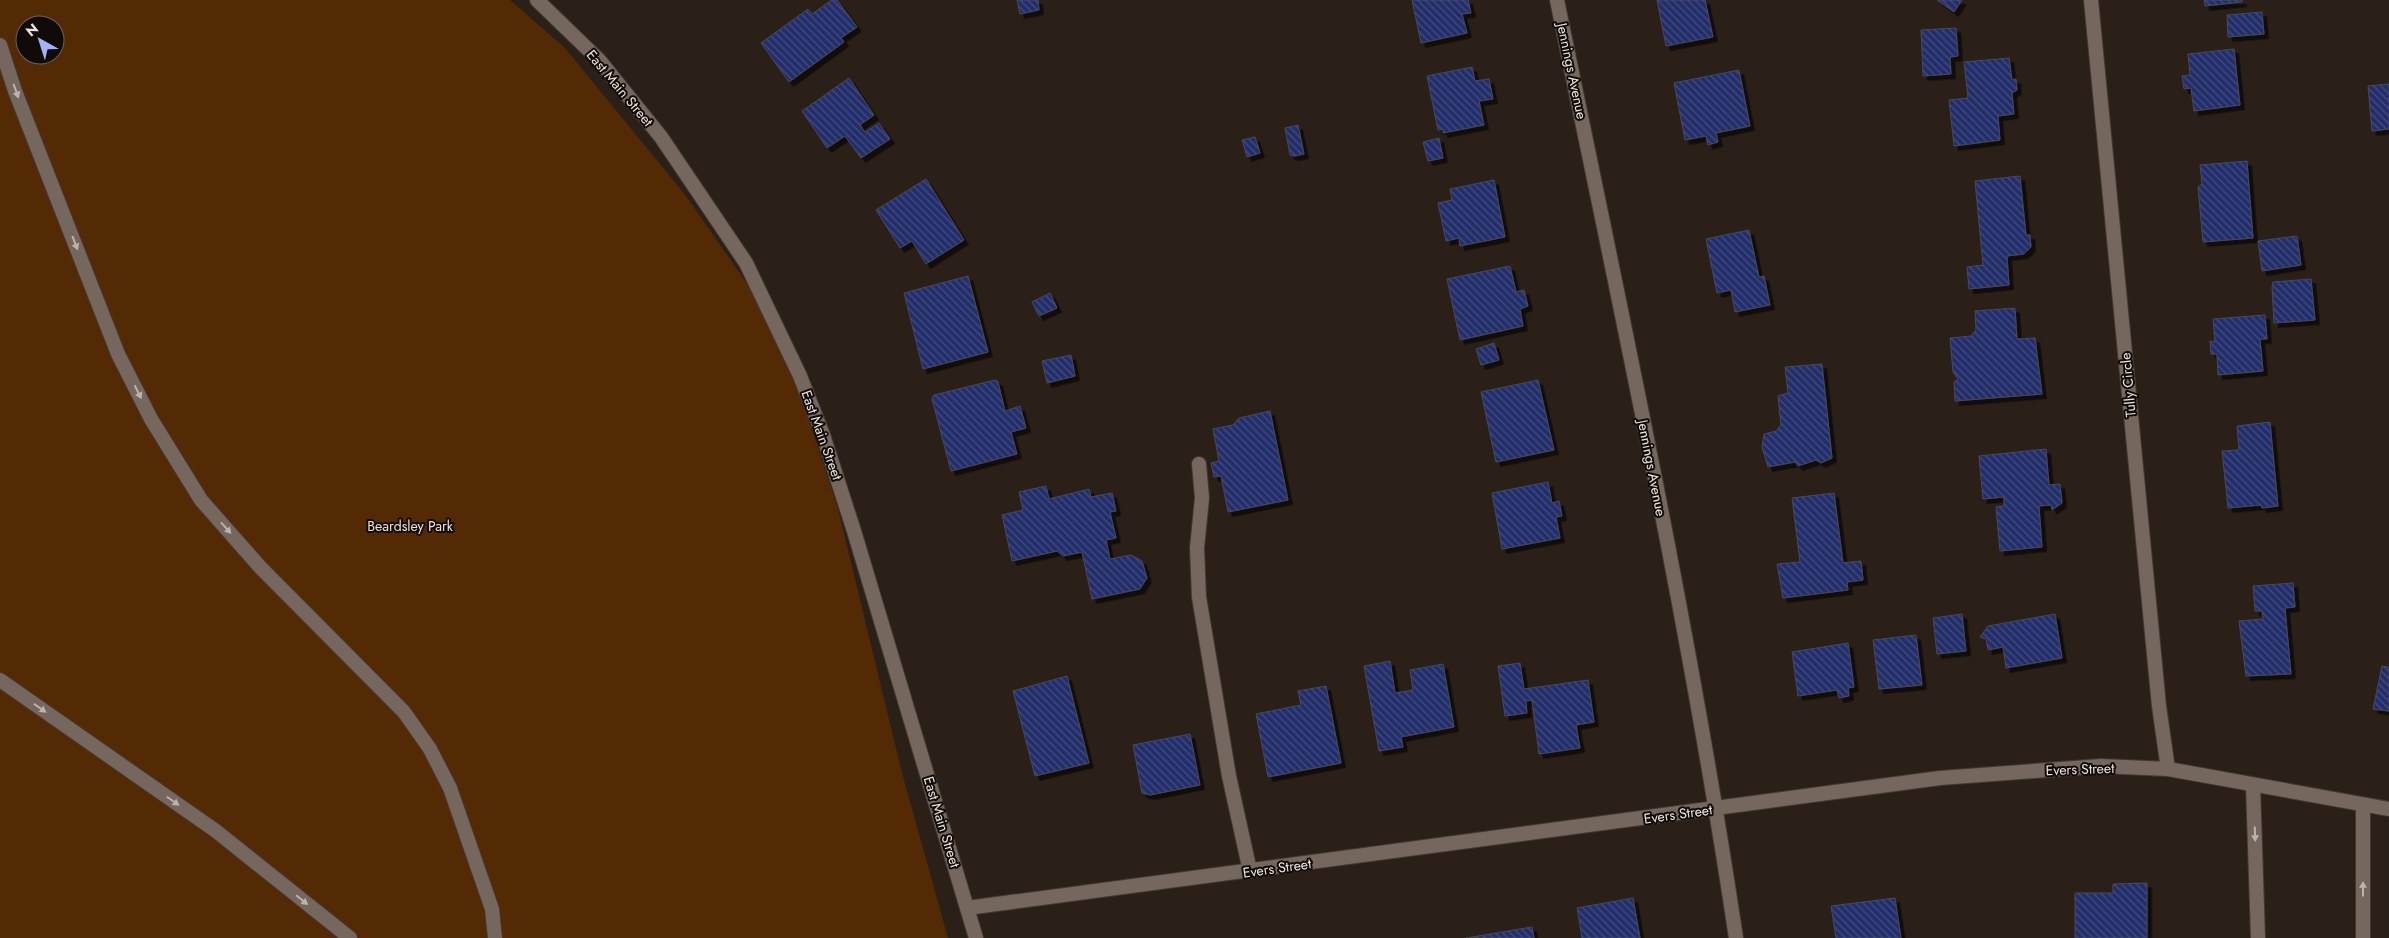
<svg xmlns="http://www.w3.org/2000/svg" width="2389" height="938" viewBox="0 0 2389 938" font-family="Jost,sans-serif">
<defs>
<pattern id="building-back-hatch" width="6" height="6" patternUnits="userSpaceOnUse" patternTransform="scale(1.25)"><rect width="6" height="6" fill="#232e6b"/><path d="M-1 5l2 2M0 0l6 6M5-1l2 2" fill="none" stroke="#434c80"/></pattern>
<filter id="shadow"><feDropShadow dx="4.5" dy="4.5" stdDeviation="0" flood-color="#0009"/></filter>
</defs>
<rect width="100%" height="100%" fill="#2b2018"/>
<path fill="#542a04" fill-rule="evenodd" d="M0 0H510L565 48 686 196 764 308 799 390 838 509 902 773 948 938H0ZM25 25H55V55H25Z"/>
<g fill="url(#building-back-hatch)" stroke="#464a58" filter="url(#shadow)">
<polygon points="832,0 837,0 857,27 841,38 844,42 789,82 761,43 808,9 812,14"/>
<polygon points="1017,0 1038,0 1039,10 1020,14"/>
<polygon points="1412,0 1468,0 1471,13 1462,14 1467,33 1421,43"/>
<polygon points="1657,0 1705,0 1713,37 1666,46"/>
<polygon points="1937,0 1962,0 1954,12"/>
<polygon points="2204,0 2242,0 2242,2 2205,6"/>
<polygon points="2262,12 2264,34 2228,37 2227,15"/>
<polygon points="1956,28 1958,56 1950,57 1951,74 1923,76 1921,30"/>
<polygon points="2234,49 2240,105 2194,111 2191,88 2184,89 2182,76 2190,75 2188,54"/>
<polygon points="2009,58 2012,80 2016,79 2017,90 2012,93 2014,114 1998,116 2000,140 1954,146 1949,100 1968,98 1964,62"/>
<polygon points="1472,67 1475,81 1489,79 1493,99 1479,101 1484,125 1443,133 1443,129 1438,130 1427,76"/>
<polygon points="1739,70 1750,126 1716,133 1718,142 1708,145 1706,136 1685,140 1674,83"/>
<polygon points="849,78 874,115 860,125 865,132 879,123 890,139 861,158 845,136 827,148 802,111"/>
<polygon points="2389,84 2389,129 2372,131 2368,86"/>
<polygon points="1298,125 1304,154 1295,156 1290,155 1285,128"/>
<polygon points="1255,137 1260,153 1247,157 1242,140"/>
<polygon points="1439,138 1443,158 1428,161 1423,142"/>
<polygon points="2247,161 2253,238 2203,242 2198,187 2202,184 2200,165"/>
<polygon points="2020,176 2026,235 2030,235 2031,247 2024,254 2007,256 2009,285 1969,289 1967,267 1983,265 1975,181"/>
<polygon points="926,179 964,240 926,264 912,241 900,248 876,210"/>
<polygon points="1494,180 1505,237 1460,246 1459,238 1446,241 1438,203 1452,200 1450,189"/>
<polygon points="1749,230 1759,277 1764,276 1770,305 1735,312 1731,290 1717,293 1706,239"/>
<polygon points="2297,236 2301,265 2262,271 2258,241"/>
<polygon points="1510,266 1516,292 1524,290 1528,306 1520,309 1523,326 1460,340 1447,279"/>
<polygon points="968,276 988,352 923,369 904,293"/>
<polygon points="2311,279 2315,320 2274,323 2272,287 2273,282"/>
<polygon points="1050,293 1057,308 1039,316 1032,302"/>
<polygon points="2015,308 2017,339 2035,338 2042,394 1955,401 1954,382 1958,379 1953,372 1950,338 1971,336 1976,330 1975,311"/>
<polygon points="2265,315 2267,339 2260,339 2263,371 2218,375 2217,354 2211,354 2210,341 2215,342 2213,319"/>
<polygon points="1494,343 1499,360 1481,365 1476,349"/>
<polygon points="1071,355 1075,376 1047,383 1042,361"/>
<polygon points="1822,364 1832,458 1821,463 1816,460 1798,466 1795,462 1768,467 1762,447 1764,434 1776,431 1781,425 1778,396 1788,393 1785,367"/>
<polygon points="995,380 998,382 1005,411 1020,406 1026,428 1011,432 1017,454 951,471 932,399 934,395"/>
<polygon points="1538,380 1554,450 1496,462 1481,392"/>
<polygon points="1270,411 1288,500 1228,512 1221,476 1214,477 1211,463 1219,461 1213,429 1233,425 1239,418"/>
<polygon points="2270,422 2278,506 2262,508 2261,505 2228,508 2222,451 2239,450 2237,426"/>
<polygon points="2046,449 2049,485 2060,484 2062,503 2052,510 2051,505 2039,506 2042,547 2000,551 1996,507 2004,506 2004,497 1983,499 1979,456"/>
<polygon points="1548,482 1552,503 1559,501 1562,516 1556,517 1560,538 1502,549 1492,493"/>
<polygon points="1046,486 1049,499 1089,489 1091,497 1112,493 1116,511 1110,512 1116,538 1106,540 1110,559 1131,555 1142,561 1147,578 1140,589 1092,599 1082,552 1063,556 1057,551 1012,561 1002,515 1023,510 1019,492"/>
<polygon points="1834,493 1843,563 1861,561 1863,580 1847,582 1848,590 1783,598 1777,564 1800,562 1792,498"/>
<polygon points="2293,583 2295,607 2285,608 2291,674 2246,676 2239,621 2263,619 2262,611 2255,611 2253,586"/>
<polygon points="1962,614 1966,651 1937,654 1933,618"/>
<polygon points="2055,614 2062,658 2006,668 2003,647 1988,650 1986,639 1980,637 1988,626"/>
<polygon points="1916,635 1922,685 1879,689 1873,640"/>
<polygon points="1848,643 1854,687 1848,688 1849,696 1839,698 1837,690 1798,696 1792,652"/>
<polygon points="1390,661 1395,693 1413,690 1410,670 1443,664 1454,727 1401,737 1403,747 1379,751 1364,666"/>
<polygon points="1520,663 1524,689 1588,680 1594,722 1576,725 1580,748 1539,754 1532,700 1526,701 1527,713 1505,716 1498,666"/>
<polygon points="2382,666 2389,667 2389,711 2373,709"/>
<polygon points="1067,676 1089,763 1035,776 1013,691"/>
<polygon points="1326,686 1341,763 1268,777 1256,714 1301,705 1298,691"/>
<polygon points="1190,734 1200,785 1150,795 1142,793 1133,745"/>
<polygon points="2147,883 2147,938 2075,938 2075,893 2113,893 2113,884"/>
<polygon points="1633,898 1640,938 1582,938 1577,908"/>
<polygon points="1895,898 1901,938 1836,938 1831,906"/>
<polygon points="1532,927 1534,938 1466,938"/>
</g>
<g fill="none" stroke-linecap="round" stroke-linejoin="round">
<defs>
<g id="service">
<polyline points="0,45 15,91 118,354 151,419 201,500 260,567 404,712 430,749 450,788 492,909 495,938"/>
<polyline points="1199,464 1202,498 1197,548 1199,597 1229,776 1250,871"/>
<polyline points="0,680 216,831 350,938"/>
<polyline points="2253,785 2258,938"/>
<polyline points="2363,805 2363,938"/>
</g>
<g id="minor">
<path d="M1557 0C1621 312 1689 623 1736 938"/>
<polyline points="2091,0 2159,706 2168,769"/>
<polyline points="967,908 1940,778 2101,766 2168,769 2389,809"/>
</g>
<polyline id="secondary" points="537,0 599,60 661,137 746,263 800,376 823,435 854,531 976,938"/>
</defs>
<use href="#service" stroke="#443a34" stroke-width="16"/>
<use href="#minor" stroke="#443a34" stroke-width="16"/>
<use href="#secondary" stroke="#443a34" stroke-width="16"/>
<use href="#service" stroke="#75675e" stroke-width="14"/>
<use href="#minor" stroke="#75675e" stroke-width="14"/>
<use href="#secondary" stroke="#75675e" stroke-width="14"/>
</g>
<defs><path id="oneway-solid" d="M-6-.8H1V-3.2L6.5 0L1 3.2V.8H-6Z" transform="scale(1.25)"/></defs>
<g fill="#bdb3ab">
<use href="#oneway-solid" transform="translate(16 91) rotate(70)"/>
<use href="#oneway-solid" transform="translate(75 243) rotate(69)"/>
<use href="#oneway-solid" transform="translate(138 392) rotate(63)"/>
<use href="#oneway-solid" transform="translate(226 528) rotate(48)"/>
<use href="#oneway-solid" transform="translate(40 708) rotate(35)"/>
<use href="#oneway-solid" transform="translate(173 801) rotate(35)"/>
<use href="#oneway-solid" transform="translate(2255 834) rotate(88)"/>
<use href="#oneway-solid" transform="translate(2363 889) rotate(-90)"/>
<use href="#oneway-solid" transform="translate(302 900) rotate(39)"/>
</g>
<g text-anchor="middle" stroke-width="4" stroke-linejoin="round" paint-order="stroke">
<g font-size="14" fill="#ede5df" stroke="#100b08">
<text transform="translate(1572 71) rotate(78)" y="5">Jennings Avenue</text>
<text transform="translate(620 88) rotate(50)" y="5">East Main Street</text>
<text transform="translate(2128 385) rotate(-95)" y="5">Tully Circle</text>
<text transform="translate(822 435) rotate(70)" y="5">East Main Street</text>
<text transform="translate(1652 468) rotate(79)" y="5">Jennings Avenue</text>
<text transform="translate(2080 769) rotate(-2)" y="5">Evers Street</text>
<text transform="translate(1678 814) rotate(-8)" y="5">Evers Street</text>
<text transform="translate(942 822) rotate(73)" y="5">East Main Street</text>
<text transform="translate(1277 868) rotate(-8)" y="5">Evers Street</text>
</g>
<g font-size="14" fill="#f3e0d3" stroke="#100b08">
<text x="410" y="531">Beardsley Park</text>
</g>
</g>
<g transform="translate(40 40) rotate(321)"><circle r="24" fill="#100b08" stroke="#68625e"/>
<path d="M0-4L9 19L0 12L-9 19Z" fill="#9fb3fd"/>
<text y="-8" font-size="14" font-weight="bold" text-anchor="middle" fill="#ede5df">N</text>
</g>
</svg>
